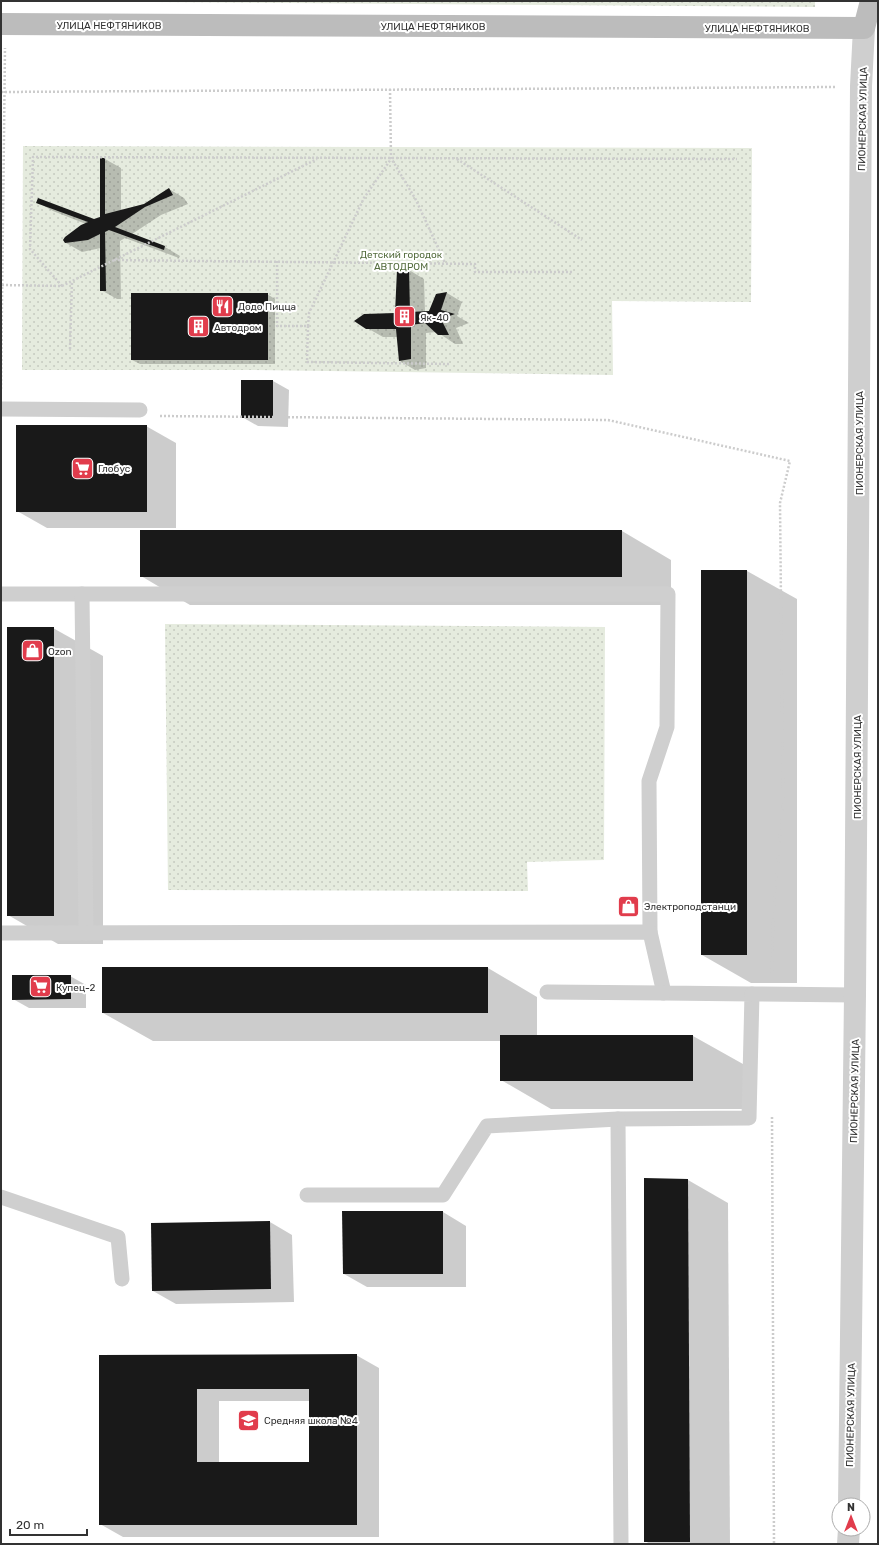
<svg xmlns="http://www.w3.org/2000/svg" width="879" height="1545" viewBox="0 0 879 1545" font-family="Rubik,sans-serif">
<defs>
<pattern id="grass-dots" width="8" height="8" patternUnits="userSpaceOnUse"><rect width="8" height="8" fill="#e5ebde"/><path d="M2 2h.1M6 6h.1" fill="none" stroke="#c5cabf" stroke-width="1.8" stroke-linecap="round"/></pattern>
</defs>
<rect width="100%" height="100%" fill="#fff"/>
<g fill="url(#grass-dots)">
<polygon points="10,1 815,1 815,7"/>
<polygon points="23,146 752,148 751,302 612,301 613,375 247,370 22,370"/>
<polygon points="165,624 605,627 604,860 527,862 528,891 168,890"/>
</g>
<g fill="#0003" fill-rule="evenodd">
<polygon points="101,159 105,159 121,168 121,211 144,204 169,189 184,198 188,204 161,215 132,234 165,247 180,256 179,258 125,238 120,241 121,299 117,299 101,290 101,248 82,252 66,243 86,224 53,211 37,202 94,220 101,217"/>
<polygon points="409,270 424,279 425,312 430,312 437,295 447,293 462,302 457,316 469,323 456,328 463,344 455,344 437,332 426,333 426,368 415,370 400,361 398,337 383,337 367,328 396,313"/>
<polygon points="267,294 275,299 275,364 140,364 132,360"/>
<polygon points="242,381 273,381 289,390 288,427 258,426 242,417"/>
<polygon points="146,426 176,443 176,528 47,528 17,511"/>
<polygon points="622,531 671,560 671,605 190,605 141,576"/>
<polygon points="747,571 797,599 797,983 751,983 702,955"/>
<polygon points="53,628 103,656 103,944 58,944 8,915"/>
<polygon points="488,968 537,997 537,1036 693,1036 743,1064 743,1109 551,1109 501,1080 501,1041 153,1041 103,1013"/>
<polygon points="70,976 86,985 86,1008 29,1008 13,999"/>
<polygon points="645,1179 688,1180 728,1203 730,1544 650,1544 645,1541"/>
<polygon points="443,1212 466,1226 466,1287 367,1287 344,1274"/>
<polygon points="270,1222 292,1235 294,1302 176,1304 153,1291"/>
<path d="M356 1355 379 1368V1537H123L100 1524V1356ZM219 1401H310V1463H219Z"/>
</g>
<g fill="#191919" fill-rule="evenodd">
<polygon points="100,158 105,158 105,214 144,204 169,188 173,195 145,207 115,227 165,246 164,250 109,230 105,232 106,291 100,291 100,234 88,240 65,243 63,240 65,237 81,225 88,222 36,203 38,198 94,219 100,217"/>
<polygon points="409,269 410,312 429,311 436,294 447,292 441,310 455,314 441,319 449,335 438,335 425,323 411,325 411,359 399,361 396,329 366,329 354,321 364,314 395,313 397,270"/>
<rect x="131" y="293" width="137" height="67"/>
<rect x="241" y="380" width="32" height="38"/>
<rect x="16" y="425" width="131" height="87"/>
<rect x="140" y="530" width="482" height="47"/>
<rect x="701" y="570" width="46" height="385"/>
<rect x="7" y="627" width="47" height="289"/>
<rect x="102" y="967" width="386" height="46"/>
<polygon points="12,975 71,975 71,999 12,1000"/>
<rect x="500" y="1035" width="193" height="46"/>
<polygon points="644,1178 688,1179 690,1542 644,1542"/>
<polygon points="342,1211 443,1211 443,1274 343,1274"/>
<polygon points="270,1221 271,1289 152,1291 151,1223"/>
<path d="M357 1354V1525H99V1355ZM197 1389H309V1462H197Z"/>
</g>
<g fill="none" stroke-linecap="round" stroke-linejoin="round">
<g stroke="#ccc" stroke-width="2.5" stroke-dasharray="2 2" stroke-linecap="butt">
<polyline points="390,89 391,158 416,200 445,263"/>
<polyline points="1,92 836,87"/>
<polyline points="457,159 582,240"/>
<polyline points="114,260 475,264 475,272 572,272"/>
<polyline points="277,261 277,326 308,326 307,362 449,364"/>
<polyline points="2,285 62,286 317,159"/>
<polyline points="62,286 30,249 33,157 737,159"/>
<polyline points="308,326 309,313 364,198 391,159"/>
<polyline points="70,349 72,281"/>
<polyline points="1,389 5,48"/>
<polyline points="160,416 608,420 790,461 780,503 783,799 773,922 772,974"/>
<polyline points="772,1117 774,1544"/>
</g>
<g stroke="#cfcfcf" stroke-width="15">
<polyline points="1,409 140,410"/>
<polyline points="1,594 668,594 667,727 649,781 650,932"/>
<polyline points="82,594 86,933"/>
<polyline points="1,933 650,932 664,993 752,994 749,1118 618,1119 621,1544"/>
<polyline points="547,992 664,993"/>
<polyline points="752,994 855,995"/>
<polyline points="307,1195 443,1195 487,1126 618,1119"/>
<polyline points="1,1197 118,1237 122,1279"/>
</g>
<g stroke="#cfcfcf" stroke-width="22">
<polyline points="849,1505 855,995 861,86 864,28"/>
<polyline points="848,1544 849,1529"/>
</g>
<polyline stroke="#bcbcbc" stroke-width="22" points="1,24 864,28 871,1"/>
</g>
<defs>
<symbol id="restaurant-square" viewBox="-11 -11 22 22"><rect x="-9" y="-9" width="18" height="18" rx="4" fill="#e13c4c" stroke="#fff"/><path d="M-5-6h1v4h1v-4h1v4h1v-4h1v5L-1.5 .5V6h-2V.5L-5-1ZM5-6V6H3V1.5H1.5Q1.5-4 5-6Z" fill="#fff"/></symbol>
<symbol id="building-square" viewBox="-11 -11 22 22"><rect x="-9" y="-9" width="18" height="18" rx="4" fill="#e13c4c" stroke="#fff"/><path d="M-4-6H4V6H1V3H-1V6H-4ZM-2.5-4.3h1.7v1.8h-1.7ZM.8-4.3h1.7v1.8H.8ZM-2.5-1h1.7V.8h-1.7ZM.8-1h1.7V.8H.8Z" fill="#fff"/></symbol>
<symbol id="supermarket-square" viewBox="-11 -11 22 22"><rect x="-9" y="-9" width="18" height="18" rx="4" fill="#e13c4c" stroke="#fff"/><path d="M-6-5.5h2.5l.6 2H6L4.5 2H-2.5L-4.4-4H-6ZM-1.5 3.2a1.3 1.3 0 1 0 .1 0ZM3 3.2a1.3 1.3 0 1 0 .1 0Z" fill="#fff"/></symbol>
<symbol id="shop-square" viewBox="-11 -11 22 22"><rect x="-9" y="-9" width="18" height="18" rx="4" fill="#e13c4c" stroke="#fff"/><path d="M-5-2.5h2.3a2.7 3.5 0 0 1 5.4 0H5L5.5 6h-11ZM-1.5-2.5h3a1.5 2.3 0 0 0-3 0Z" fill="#fff"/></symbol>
<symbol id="school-square" viewBox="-11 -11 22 22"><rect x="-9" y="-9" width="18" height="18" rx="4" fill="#e13c4c" stroke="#fff"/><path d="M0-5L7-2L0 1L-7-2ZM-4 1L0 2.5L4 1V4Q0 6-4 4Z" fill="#fff"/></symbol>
</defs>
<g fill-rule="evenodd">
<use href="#restaurant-square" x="210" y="294" width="25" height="25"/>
<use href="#building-square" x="392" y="304" width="25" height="25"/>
<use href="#building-square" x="186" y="314" width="25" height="25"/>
<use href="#supermarket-square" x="70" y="456" width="25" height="25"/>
<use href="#shop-square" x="20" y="638" width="25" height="25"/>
<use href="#shop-square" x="616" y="894" width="25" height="25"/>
<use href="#supermarket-square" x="28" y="974" width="25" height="25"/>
<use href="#school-square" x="236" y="1408" width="25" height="25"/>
</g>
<g text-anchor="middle" stroke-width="4" stroke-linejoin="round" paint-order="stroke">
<g font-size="10" fill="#323232" stroke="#fff">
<text x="109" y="29">УЛИЦА НЕФТЯНИКОВ</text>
<text x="433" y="30">УЛИЦА НЕФТЯНИКОВ</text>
<text x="757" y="32">УЛИЦА НЕФТЯНИКОВ</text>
<text transform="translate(862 119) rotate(-89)" y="4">ПИОНЕРСКАЯ УЛИЦА</text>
<text transform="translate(859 443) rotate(-90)" y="4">ПИОНЕРСКАЯ УЛИЦА</text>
<text transform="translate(857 767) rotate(-90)" y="4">ПИОНЕРСКАЯ УЛИЦА</text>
<text transform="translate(854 1091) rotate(-89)" y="4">ПИОНЕРСКАЯ УЛИЦА</text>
<text transform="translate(850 1415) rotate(-89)" y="4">ПИОНЕРСКАЯ УЛИЦА</text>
</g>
<g font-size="10" fill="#566e40" stroke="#fff">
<text x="401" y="258">Детский городок<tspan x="401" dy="12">АВТОДРОМ</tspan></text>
</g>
<g font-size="10" fill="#323232" stroke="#fff" text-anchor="start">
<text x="238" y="310">Додо Пицца</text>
<text x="420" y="321">Як-40</text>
<text x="214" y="331">Автодром</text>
<text x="98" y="472">Глобус</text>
<text x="48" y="655">Ozon</text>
<text x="644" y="910">Электроподстанци</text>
<text x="56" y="991">Купец-2</text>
<text x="264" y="1424">Средняя школа №4</text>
</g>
</g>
<rect width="879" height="1545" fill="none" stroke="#323232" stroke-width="4"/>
<g transform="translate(851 1517)"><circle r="19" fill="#ffffff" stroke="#adadad"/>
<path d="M0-3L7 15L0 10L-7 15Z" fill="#e13c4c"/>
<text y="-6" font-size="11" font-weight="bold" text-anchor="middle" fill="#323232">N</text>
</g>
<path d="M10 1529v6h77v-6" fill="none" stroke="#323232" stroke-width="2"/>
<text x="16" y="1529" font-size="12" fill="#323232" stroke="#ffffff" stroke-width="3" paint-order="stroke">20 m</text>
</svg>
